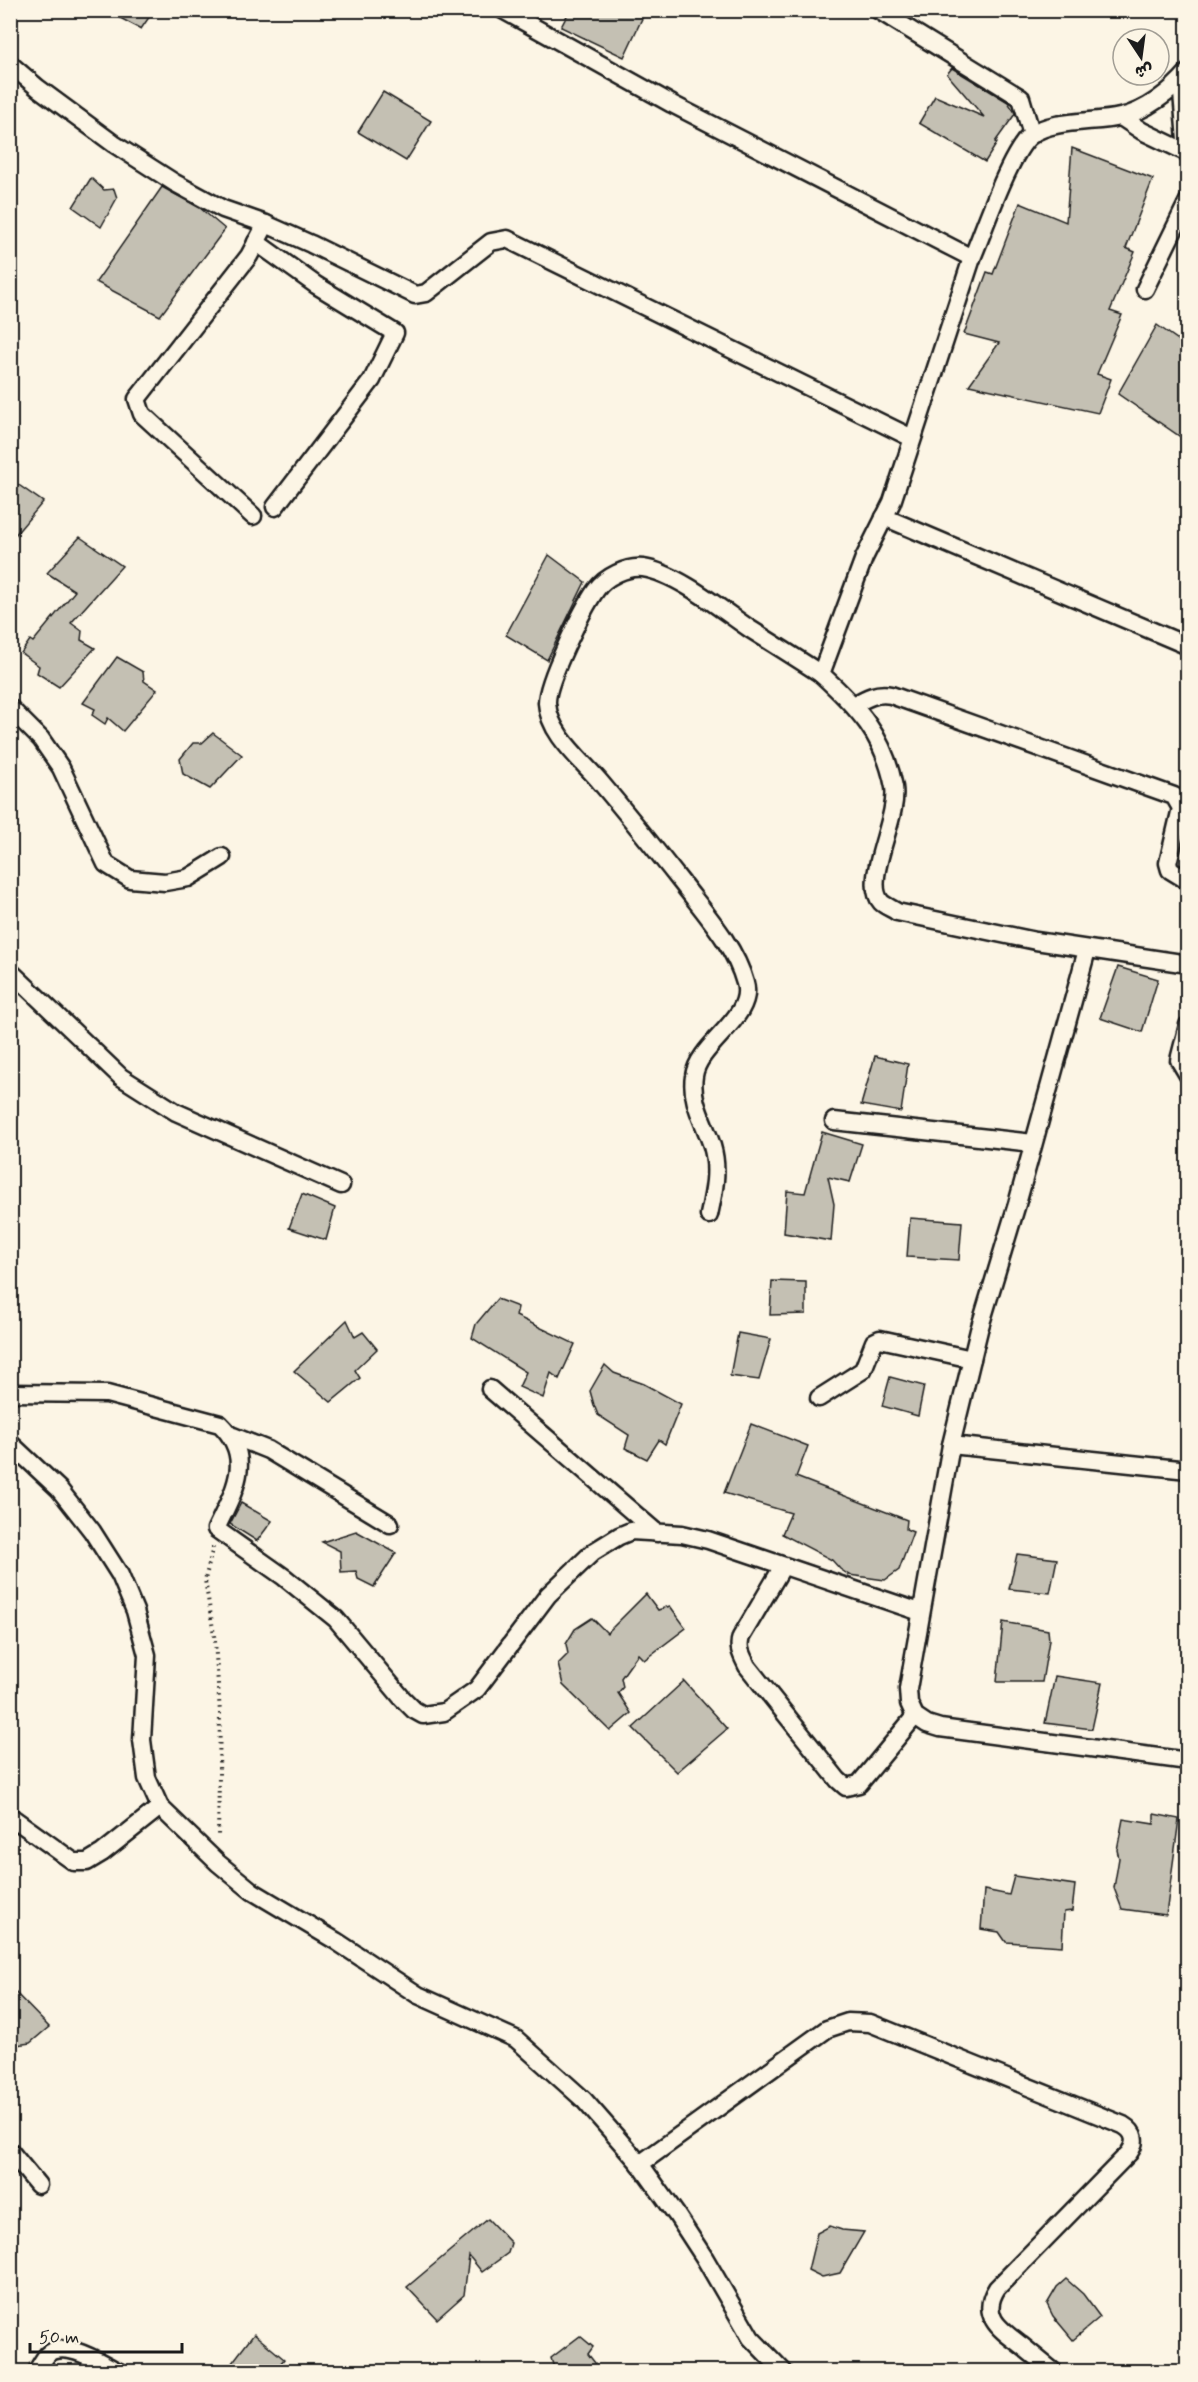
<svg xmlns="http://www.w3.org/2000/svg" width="1198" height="2382" viewBox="0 0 1198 2382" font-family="Mynerve,'Playpen Sans Arabic',sans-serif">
<rect width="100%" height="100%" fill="#fcf5e5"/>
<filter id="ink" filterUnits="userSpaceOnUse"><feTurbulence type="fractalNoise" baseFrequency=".0167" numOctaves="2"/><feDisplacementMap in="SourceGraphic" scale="12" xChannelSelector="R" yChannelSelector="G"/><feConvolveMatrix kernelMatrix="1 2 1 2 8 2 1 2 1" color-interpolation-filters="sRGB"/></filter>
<g filter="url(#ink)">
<g fill="#c4c0b3" stroke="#1c1c1c" stroke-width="1.5">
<polygon points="105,10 154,10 141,29"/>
<polygon points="570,10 646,10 624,57 561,27"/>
<polygon points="952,68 1008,102 1014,111 1015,114 995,142 997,143 985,162 919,123 935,96 984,117 947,74"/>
<polygon points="383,92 431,121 406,161 358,132"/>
<polygon points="1072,148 1153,179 1126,248 1135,252 1110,311 1122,315 1097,374 1111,379 1098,413 969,385 999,343 964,334 987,272 993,274 1020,203 1066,222"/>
<polygon points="91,178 104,190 114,189 117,198 101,227 73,207"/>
<polygon points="162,187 200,208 225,229 160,316 96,282"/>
<polygon points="1157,325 1188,347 1188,442 1118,394"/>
<polygon points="10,479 43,502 10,541"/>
<polygon points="80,537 122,566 71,623 82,631 81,640 95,648 59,687 37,673 39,666 21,653 30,640 33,642 75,591 47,573"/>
<polygon points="549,555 585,582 547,660 506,635"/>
<polygon points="117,657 143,672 144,681 157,690 123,731 108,718 105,724 92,715 95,709 83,703"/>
<polygon points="213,733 242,755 210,789 183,774 180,759 193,743 202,743"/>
<polygon points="1118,967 1158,979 1142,1032 1100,1018"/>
<polygon points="875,1056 908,1064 901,1112 861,1105"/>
<polygon points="822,1132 862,1144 850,1182 828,1177 834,1204 831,1241 784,1233 787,1191 805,1193"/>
<polygon points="302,1194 335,1208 326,1240 289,1228"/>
<polygon points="910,1218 962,1222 959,1260 907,1257"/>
<polygon points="772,1281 806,1282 806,1314 770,1315"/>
<polygon points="497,1299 518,1307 516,1316 575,1344 559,1379 551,1373 543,1398 519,1387 526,1372 472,1338 476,1324"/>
<polygon points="347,1320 355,1337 363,1332 377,1349 355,1370 360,1378 331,1402 294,1371"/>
<polygon points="738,1333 771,1339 759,1380 730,1376"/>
<polygon points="605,1365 614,1373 644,1384 681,1404 665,1444 659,1440 647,1459 625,1448 629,1435 598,1415 594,1405 590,1391"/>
<polygon points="890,1377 924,1386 918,1416 882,1406"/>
<polygon points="751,1424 808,1446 796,1477 907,1520 906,1529 913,1532 899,1570 885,1580 849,1575 840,1569 832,1560 782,1534 791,1513 724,1493"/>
<polygon points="241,1503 272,1521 257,1541 230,1524"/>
<polygon points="356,1531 396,1553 374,1587 358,1579 356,1571 341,1572 340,1551 322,1542"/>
<polygon points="1017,1554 1057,1559 1050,1593 1009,1589"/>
<polygon points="646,1594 658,1610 670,1606 686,1628 644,1660 638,1654 621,1678 623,1687 618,1693 631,1713 610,1731 563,1685 558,1664 568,1654 566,1644 575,1629 592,1618 607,1633"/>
<polygon points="1003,1622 1048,1630 1049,1640 1042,1682 997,1682"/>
<polygon points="1055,1676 1102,1683 1092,1729 1045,1723"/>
<polygon points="684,1681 727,1729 677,1772 633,1728"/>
<polygon points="1154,1814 1179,1819 1166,1915 1122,1909 1114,1888 1119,1858 1117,1850 1123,1819 1154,1824"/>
<polygon points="1014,1876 1075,1885 1072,1911 1064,1912 1062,1946 1006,1942 999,1932 981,1929 984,1890 1009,1895"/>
<polygon points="10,1987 49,2027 30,2043 10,2046"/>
<polygon points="488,2219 511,2243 508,2253 482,2272 469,2256 464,2295 437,2319 407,2287"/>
<polygon points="830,2226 842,2230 864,2232 840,2273 822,2277 808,2270 817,2233"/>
<polygon points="1066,2279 1083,2294 1100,2317 1073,2340 1053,2316 1047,2304 1057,2287"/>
<polygon points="254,2334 284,2359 274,2372 225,2372"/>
<polygon points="580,2336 593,2347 588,2354 602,2372 555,2372 551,2358"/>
</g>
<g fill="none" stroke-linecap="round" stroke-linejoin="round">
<defs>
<g id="minor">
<path d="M503 10 672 104 972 258C984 230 1010 152 1031 135 1052 119 1096 123 1120 117 1145 112 1172 91 1188 72"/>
<polyline points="878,10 1021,98 1032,135"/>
<polyline points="10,64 38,88 114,144 175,183 223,209 266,224 311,244 415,295 426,293 491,242 507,239 912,438"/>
<polyline points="1181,81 1187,152"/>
<polyline points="1121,117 1142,131 1188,153"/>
<polyline points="256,242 316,285 395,333 372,380 275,507"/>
<path d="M972 258 892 502 864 558 821 674C858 708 884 735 894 787 899 819 862 880 881 902 885 906 893 909 897 912L1036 941 1188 964"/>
<polyline points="1145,289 1188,201"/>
<polyline points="253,516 142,414 137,399 249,256 266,224"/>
<polyline points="884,517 1188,646"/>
<path d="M854 705C866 698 877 692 891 695L1174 796 1181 808 1168 863 1170 870 1188 881"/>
<polyline points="10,708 41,739 61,768 106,864 130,879 165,882 188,878 222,857"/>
<polyline points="1087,950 1017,1204 979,1330 951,1445 908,1689 909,1703 915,1716 927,1724 940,1728 1188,1761"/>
<polyline points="10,971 121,1077 176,1112 341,1185"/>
<polyline points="1188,1025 1179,1060 1188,1075"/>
<polyline points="834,1121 1033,1143"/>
<path d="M709 1215C714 1192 719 1169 712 1146 705 1123 690 1102 694 1076 698 1044 755 1017 745 983 735 946 705 913 682 883 656 850 629 816 601 783 582 760 549 735 547 703 546 683 583 608 596 590 605 577 627 566 643 568 677 573 722 610 750 629 774 644 798 659 821 674"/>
<polyline points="490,1389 657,1533"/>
<path d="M10 1393 107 1394 220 1424C255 1458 234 1491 216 1529L284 1577 336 1619 402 1698 414 1710 423 1715 444 1712 477 1689 548 1595 593 1552 619 1536 631 1531 682 1534 708 1540 920 1612"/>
<polyline points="819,1398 863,1370 874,1342 880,1339 972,1359"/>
<polyline points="233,1436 268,1450 390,1524"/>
<polyline points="10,1443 59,1489 92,1531 120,1575 135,1611 147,1655 142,1740 147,1778 160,1807 218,1863 252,1891 336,1941 418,1995 516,2039 584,2100 640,2164 676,2214 704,2257 751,2338 784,2372"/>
<polyline points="951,1445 1188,1470"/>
<path d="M783 1566 741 1637C737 1648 742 1655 747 1666L838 1780 846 1787 859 1784 915 1716"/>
<polyline points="10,1816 74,1862 87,1862 102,1853 160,1807"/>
<polyline points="10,2151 38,2185"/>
<path d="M640 2164 827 2029 848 2022 870 2023 1123 2125C1135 2132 1137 2142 1129 2153L997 2288C979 2316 1001 2330 1021 2345 1032 2354 1043 2363 1054 2372"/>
<path d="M36 2372C40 2366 43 2360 47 2355 64 2338 101 2363 119 2372"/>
</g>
</defs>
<use href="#minor" stroke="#1c1c1c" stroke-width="21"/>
<polyline stroke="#1c1c1c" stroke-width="4" stroke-dasharray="1.5 4.5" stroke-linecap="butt" points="213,1547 205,1580 215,1641 220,1713 218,1838"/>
<use href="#minor" stroke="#fcf5e5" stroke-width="16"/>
</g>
</g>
<rect width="1198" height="2382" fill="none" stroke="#fcf5e5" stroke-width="36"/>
<rect x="18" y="18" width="1162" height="2346" fill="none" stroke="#1c1c1c" stroke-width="2" filter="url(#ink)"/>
<g transform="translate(1141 57) rotate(167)"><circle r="28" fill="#fcf5e5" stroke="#a29e95" stroke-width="1.5"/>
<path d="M0-4.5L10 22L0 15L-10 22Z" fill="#1c1c1c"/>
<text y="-9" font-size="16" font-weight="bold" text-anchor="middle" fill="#1c1c1c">ش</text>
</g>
<path d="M30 2343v9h152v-9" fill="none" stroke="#1c1c1c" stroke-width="3"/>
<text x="39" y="2343" font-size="18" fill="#1c1c1c" stroke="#fcf5e5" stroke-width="4.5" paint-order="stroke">50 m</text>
</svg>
